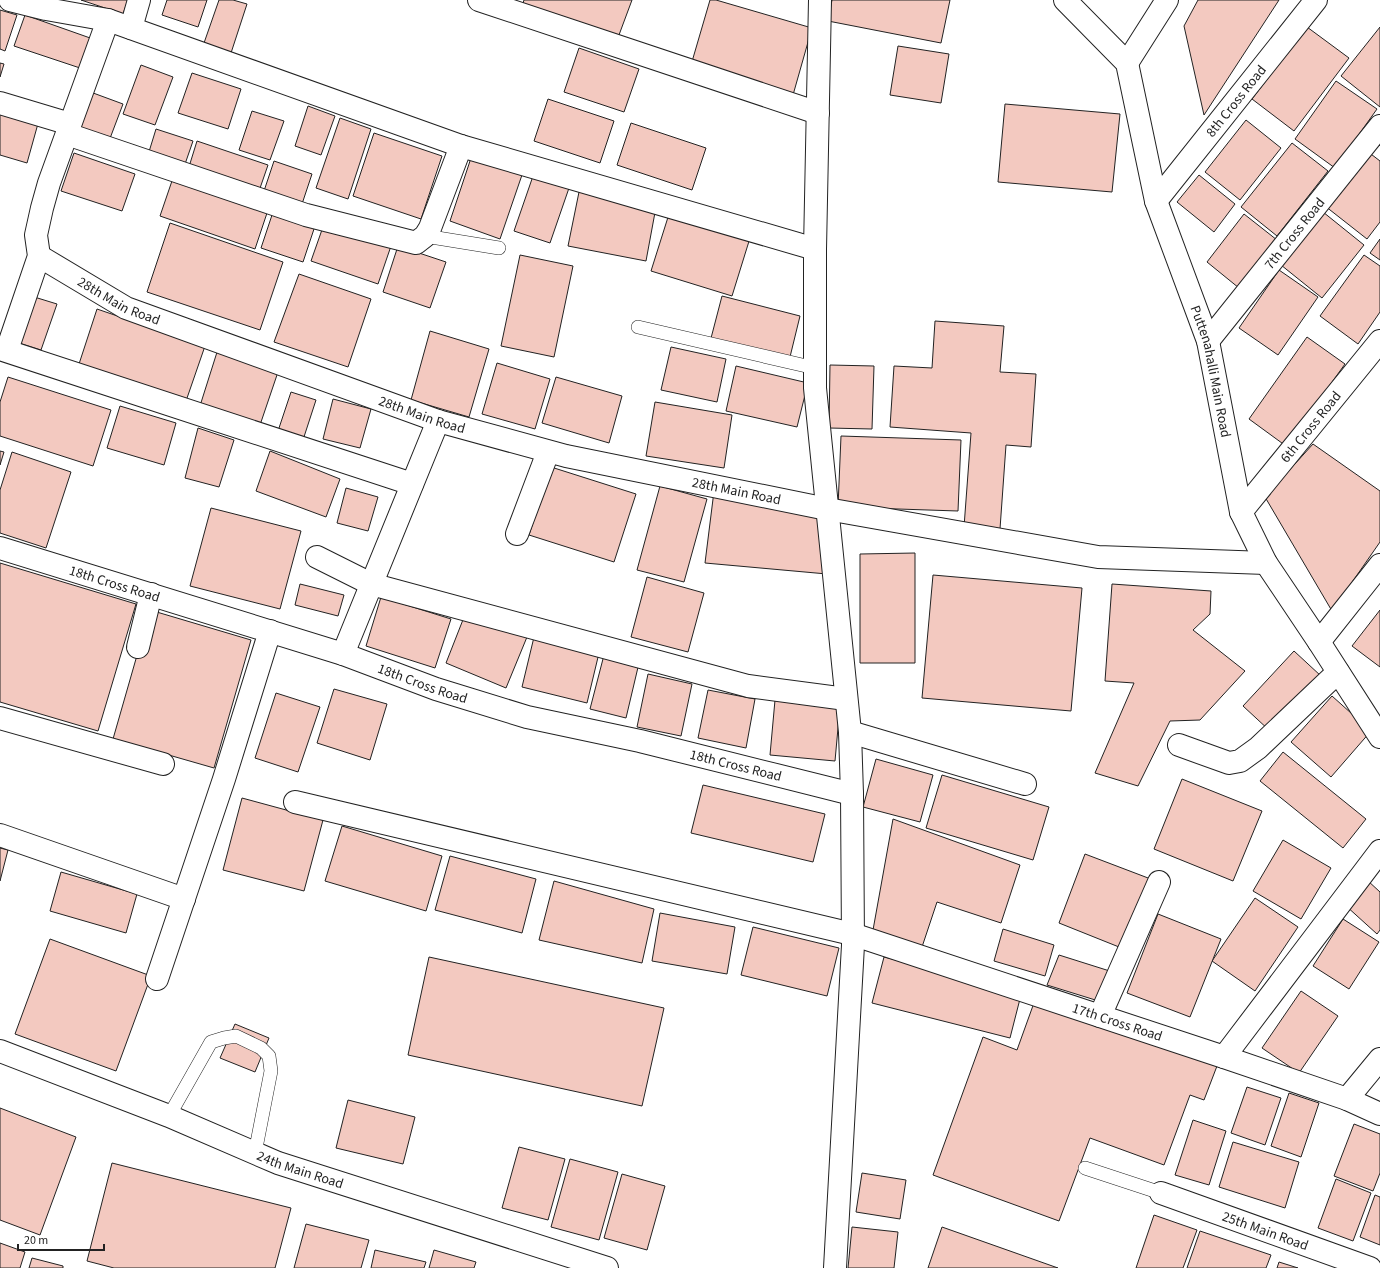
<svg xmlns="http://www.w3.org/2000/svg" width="1380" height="1268" viewBox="0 0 1380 1268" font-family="'Source Sans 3',sans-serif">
<rect width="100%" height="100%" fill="#fff"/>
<g fill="#f3c9c0" stroke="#222">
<polygon points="81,0 128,0 123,14"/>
<polygon points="167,0 207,0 198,27 162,15"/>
<polygon points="219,0 233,0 247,4 231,53 204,43"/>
<polygon points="524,0 632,0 616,43 522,6"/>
<polygon points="710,0 716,0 812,28 793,95 691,65"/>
<polygon points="832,0 950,0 941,43 828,21"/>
<polygon points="1198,0 1279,0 1204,115 1184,26"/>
<polygon points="0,10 17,15 5,51 0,49"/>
<polygon points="25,15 93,39 83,69 14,46"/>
<polygon points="1307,27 1349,58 1294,131 1252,99"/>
<polygon points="1380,27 1380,107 1341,76"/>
<polygon points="898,46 949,54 941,103 890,95"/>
<polygon points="579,48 639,69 624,112 564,92"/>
<polygon points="0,63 4,64 0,77"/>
<polygon points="141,65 173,77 155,125 123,114"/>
<polygon points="192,73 241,89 228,129 178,113"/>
<polygon points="1336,81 1377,109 1335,168 1295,139"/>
<polygon points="85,90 123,104 109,141 71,127"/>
<polygon points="548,99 614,121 600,163 534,141"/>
<polygon points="1005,104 1120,114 1112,192 998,182"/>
<polygon points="308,106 335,116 321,155 295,146"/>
<polygon points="0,108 39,120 27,163 0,155"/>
<polygon points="252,111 284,121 270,160 239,150"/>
<polygon points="340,118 371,129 348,199 316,188"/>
<polygon points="1246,120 1281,148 1240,200 1205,172"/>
<polygon points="631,123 706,148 692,190 617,165"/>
<polygon points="156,129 193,141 184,167 148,155"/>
<polygon points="374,133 442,156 421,219 353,196"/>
<polygon points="197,141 268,165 258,194 188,170"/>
<polygon points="1292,143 1328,171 1277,236 1241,207"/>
<polygon points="1367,151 1380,161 1380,222 1367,239 1325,206"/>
<polygon points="74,153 135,174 122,211 61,191"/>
<polygon points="472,155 523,172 500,239 450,221"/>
<polygon points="274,161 312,174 300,210 262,197"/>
<polygon points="174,175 269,207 255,249 160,216"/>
<polygon points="1199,175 1235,204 1214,232 1177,202"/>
<polygon points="533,176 569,188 550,243 514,231"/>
<polygon points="579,192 656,207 646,261 568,246"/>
<polygon points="273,212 315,226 303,262 261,248"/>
<polygon points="1323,212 1364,245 1322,298 1281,265"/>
<polygon points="669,214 750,238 732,296 651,271"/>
<polygon points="1244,214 1277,240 1239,288 1207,262"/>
<polygon points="170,223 283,262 260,330 147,292"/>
<polygon points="324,224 391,246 378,284 311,261"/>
<polygon points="1380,239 1380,260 1370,253"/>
<polygon points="398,246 446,262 430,308 383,292"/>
<polygon points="520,255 573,266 554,357 501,346"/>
<polygon points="1364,255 1380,266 1380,312 1358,344 1320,316"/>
<polygon points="1279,270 1318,297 1278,355 1239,328"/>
<polygon points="299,274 371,299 348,367 274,342"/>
<polygon points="31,296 57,304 41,350 16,342"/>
<polygon points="722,296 800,316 789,361 710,342"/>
<polygon points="97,309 205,346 186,401 79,364"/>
<polygon points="935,321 1004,326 1000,372 1036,374 1031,447 1006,445 1000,529 964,527 971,433 890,427 894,366 932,368"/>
<polygon points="430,331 489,349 469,417 411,400"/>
<polygon points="1307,337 1345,364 1286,446 1249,419"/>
<polygon points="671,347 726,359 717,402 661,390"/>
<polygon points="218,349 279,369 259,428 199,409"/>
<polygon points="497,363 550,379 535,429 482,414"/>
<polygon points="830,365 874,366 872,429 829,428"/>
<polygon points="736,366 808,383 797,427 726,411"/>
<polygon points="8,377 111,410 93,466 0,436 0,402"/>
<polygon points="556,377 622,396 609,443 542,423"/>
<polygon points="291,392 316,400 302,443 277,434"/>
<polygon points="333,399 371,409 360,448 323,439"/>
<polygon points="655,402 732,415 724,468 646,456"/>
<polygon points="120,406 176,423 164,465 107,448"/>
<polygon points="198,428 234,440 219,487 185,478"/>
<polygon points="841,436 961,440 958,511 838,507"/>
<polygon points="1313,444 1380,491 1380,542 1332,611 1265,497"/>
<polygon points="0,451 4,452 0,465"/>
<polygon points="270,451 340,479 326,517 256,491"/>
<polygon points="12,452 71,472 46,548 0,533 0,490"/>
<polygon points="551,467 636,494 614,562 529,535"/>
<polygon points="660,486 707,499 684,582 637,570"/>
<polygon points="346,488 378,497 368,531 337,523"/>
<polygon points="714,491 823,511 827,574 705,563"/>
<polygon points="211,508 301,531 280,609 190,586"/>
<polygon points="915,553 915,663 860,663 860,554"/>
<polygon points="0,563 136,604 98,731 0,702"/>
<polygon points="933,575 1082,588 1071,711 922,698"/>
<polygon points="647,577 704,593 688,652 631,637"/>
<polygon points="300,584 344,595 338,616 295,605"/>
<polygon points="1112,584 1211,591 1210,614 1193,630 1245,671 1200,720 1170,721 1138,786 1095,773 1134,683 1105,681"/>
<polygon points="381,597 451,619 435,668 366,646"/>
<polygon points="150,610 251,640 214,768 113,739"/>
<polygon points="1380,610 1380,667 1352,646"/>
<polygon points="466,612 527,637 506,688 446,663"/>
<polygon points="534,637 599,653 587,703 522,687"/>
<polygon points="1294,651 1321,676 1270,731 1243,706"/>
<polygon points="604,655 639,663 626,718 590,709"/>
<polygon points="648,674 692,684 681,736 637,727"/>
<polygon points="334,689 387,704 370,760 317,743"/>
<polygon points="708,690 755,699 746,748 698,738"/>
<polygon points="276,693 320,707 298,772 255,758"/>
<polygon points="1332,696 1371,731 1331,777 1291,742"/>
<polygon points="775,700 840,706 835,761 770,755"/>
<polygon points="1283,752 1366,819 1343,848 1260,781"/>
<polygon points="876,759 933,775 920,822 863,807"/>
<polygon points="942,775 1049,807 1033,860 926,828"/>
<polygon points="1182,779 1262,811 1233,881 1154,849"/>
<polygon points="703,785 825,814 813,862 691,833"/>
<polygon points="242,798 323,820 304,891 223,870"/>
<polygon points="893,819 1020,865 1001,923 937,902 922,947 873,930"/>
<polygon points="342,826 442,856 426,911 325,881"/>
<polygon points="1283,840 1331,868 1301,919 1253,891"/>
<polygon points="0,848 8,850 0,881"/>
<polygon points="1085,854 1156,881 1129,951 1059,923"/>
<polygon points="450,856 536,879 522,933 435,910"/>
<polygon points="61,872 137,894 126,933 50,911"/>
<polygon points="1367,880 1380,892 1380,930 1377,934 1345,905"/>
<polygon points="554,881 654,909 642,963 539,940"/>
<polygon points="1255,898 1298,927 1255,991 1212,961"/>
<polygon points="660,913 735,927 727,974 652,961"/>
<polygon points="1158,914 1221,939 1190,1017 1127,993"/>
<polygon points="1343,919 1379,942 1349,989 1313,966"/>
<polygon points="753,927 839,948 827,996 741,975"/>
<polygon points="1003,929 1054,945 1045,976 994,961"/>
<polygon points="50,939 151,976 116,1071 15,1034"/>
<polygon points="1059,955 1116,973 1105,1003 1047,985"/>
<polygon points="429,957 664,1008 642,1106 408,1055"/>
<polygon points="884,957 1022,991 1010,1038 872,1003"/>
<polygon points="1301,991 1338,1016 1299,1073 1262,1048"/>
<polygon points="1035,1000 1217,1066 1204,1100 1190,1095 1164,1165 1090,1138 1059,1221 933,1175 983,1037 1017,1050"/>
<polygon points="235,1024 269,1038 255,1072 220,1058"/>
<polygon points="1247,1087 1281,1098 1265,1145 1231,1133"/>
<polygon points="1289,1093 1319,1103 1301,1157 1271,1146"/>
<polygon points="348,1100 415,1117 403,1164 336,1148"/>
<polygon points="0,1108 76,1137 40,1235 0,1220"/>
<polygon points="1193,1120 1226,1131 1209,1185 1175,1175"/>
<polygon points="1354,1124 1380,1134 1380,1173 1373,1191 1334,1176"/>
<polygon points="1233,1142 1299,1162 1285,1208 1219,1187"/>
<polygon points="519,1147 565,1159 548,1220 502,1208"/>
<polygon points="570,1159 618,1172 599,1240 551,1227"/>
<polygon points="112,1163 291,1208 275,1268 114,1268 87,1261"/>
<polygon points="862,1173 906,1180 900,1219 856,1212"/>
<polygon points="622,1174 665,1186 647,1250 604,1238"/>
<polygon points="1336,1179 1371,1193 1353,1241 1318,1228"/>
<polygon points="1375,1195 1380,1197 1380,1245 1360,1237"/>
<polygon points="1154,1215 1197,1230 1183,1268 1136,1268"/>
<polygon points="306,1224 369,1240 361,1268 294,1268"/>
<polygon points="852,1227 898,1232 894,1268 848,1268"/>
<polygon points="942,1227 1058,1268 928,1268"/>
<polygon points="1200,1231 1271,1255 1266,1268 1187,1268"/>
<polygon points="0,1243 25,1252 20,1268 0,1268"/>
<polygon points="375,1250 426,1262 424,1268 371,1268"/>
<polygon points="434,1250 476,1262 474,1268 429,1268"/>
<polygon points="32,1258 63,1266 63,1268 29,1268"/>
<polygon points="1279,1262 1298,1268 1277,1268"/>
</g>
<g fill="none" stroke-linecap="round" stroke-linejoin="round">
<defs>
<g id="lane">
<polyline points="425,236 499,248"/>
<polyline points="638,327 815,368"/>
<polyline points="169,1116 211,1042 224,1038 236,1036 261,1048 269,1056 271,1071 255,1153"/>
<polyline points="1085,1168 1161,1193"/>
</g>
<g id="street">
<polyline points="10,0 46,9 108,20 461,146 815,249"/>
<polyline points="479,0 818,113"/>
<polyline points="820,0 815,249 815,388 850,732 852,794 853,945 835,1268"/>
<polyline points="131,28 139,0"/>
<polyline points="1127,63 1167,0"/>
<polyline points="0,103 70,124"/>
<polyline points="67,134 306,215 416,243 425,236 430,228 461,146"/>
<path id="s1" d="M1156 201 1316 0"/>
<path id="s2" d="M39 256 126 308 438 421 566 456 827 509 1098 557 1266 563"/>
<path id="s3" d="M1208 341 1380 126"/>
<polyline points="0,349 412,484"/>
<polyline points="7,350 39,256 36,235 42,208 49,183 108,20"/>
<path id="s4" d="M1241 512 1380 341"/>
<polyline points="517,534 548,452"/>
<path id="s5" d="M0 548 343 654 436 689 527 717 640 741 852 794"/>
<polyline points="317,557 371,584 748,686 846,699"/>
<polyline points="1319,642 1380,565"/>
<polyline points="138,647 151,594"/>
<polyline points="343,654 438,421"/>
<polyline points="0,718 163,764"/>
<polyline points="850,732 1025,784"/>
<polyline points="1179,745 1229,763 1240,761 1258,748 1338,672"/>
<path id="s6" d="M295 802 852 934 1224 1057 1347 1099 1380 1114"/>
<polyline points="0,835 184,899"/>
<polyline points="157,979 224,779 270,631"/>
<polyline points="1100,1016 1159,882"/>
<polyline points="1224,1057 1380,851"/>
<polyline points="1347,1099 1380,1059"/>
<path id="s7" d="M1161 1193 1370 1268"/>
</g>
<g id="secondary">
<path id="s8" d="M1065 0 1127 63 1156 201 1208 341 1241 512 1266 563 1319 642 1380 737"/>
<path id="s9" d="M0 1051 169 1116 278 1163 607 1268"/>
</g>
</defs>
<use href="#lane" stroke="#222" stroke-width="14"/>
<use href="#street" stroke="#222" stroke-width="24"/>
<use href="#secondary" stroke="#222" stroke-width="24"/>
<use href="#lane" stroke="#fff" stroke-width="13"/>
<use href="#street" stroke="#fff" stroke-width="22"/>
<use href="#secondary" stroke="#fff" stroke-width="22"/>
</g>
<g text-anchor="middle" stroke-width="3" stroke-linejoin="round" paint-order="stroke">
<g font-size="14" fill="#222" stroke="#fff">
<text dy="5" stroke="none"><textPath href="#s1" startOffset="128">8th Cross Road</textPath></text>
<text dy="5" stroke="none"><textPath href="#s3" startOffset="138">7th Cross Road</textPath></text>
<text dy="5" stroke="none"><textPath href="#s2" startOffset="92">28th Main Road</textPath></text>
<text dy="5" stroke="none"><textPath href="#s8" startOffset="409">Puttenahalli Main Road</textPath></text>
<text dy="5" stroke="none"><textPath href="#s2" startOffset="416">28th Main Road</textPath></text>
<text dy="5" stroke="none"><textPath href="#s4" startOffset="110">6th Cross Road</textPath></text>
<text dy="5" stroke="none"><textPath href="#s2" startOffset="740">28th Main Road</textPath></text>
<text dy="5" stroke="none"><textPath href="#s5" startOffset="120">18th Cross Road</textPath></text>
<text dy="5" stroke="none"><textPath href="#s5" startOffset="444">18th Cross Road</textPath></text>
<text dy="5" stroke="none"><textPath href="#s5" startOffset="768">18th Cross Road</textPath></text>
<text dy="5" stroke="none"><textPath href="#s6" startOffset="852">17th Cross Road</textPath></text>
<text dy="5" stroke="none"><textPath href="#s9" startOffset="323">24th Main Road</textPath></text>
<text dy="5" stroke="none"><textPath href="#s7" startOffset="111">25th Main Road</textPath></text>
</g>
</g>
<path d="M18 1244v6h86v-6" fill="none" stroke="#222222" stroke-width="2"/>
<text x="24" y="1244" font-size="12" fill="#222222" stroke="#ffffff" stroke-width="3" paint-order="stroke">20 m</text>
</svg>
